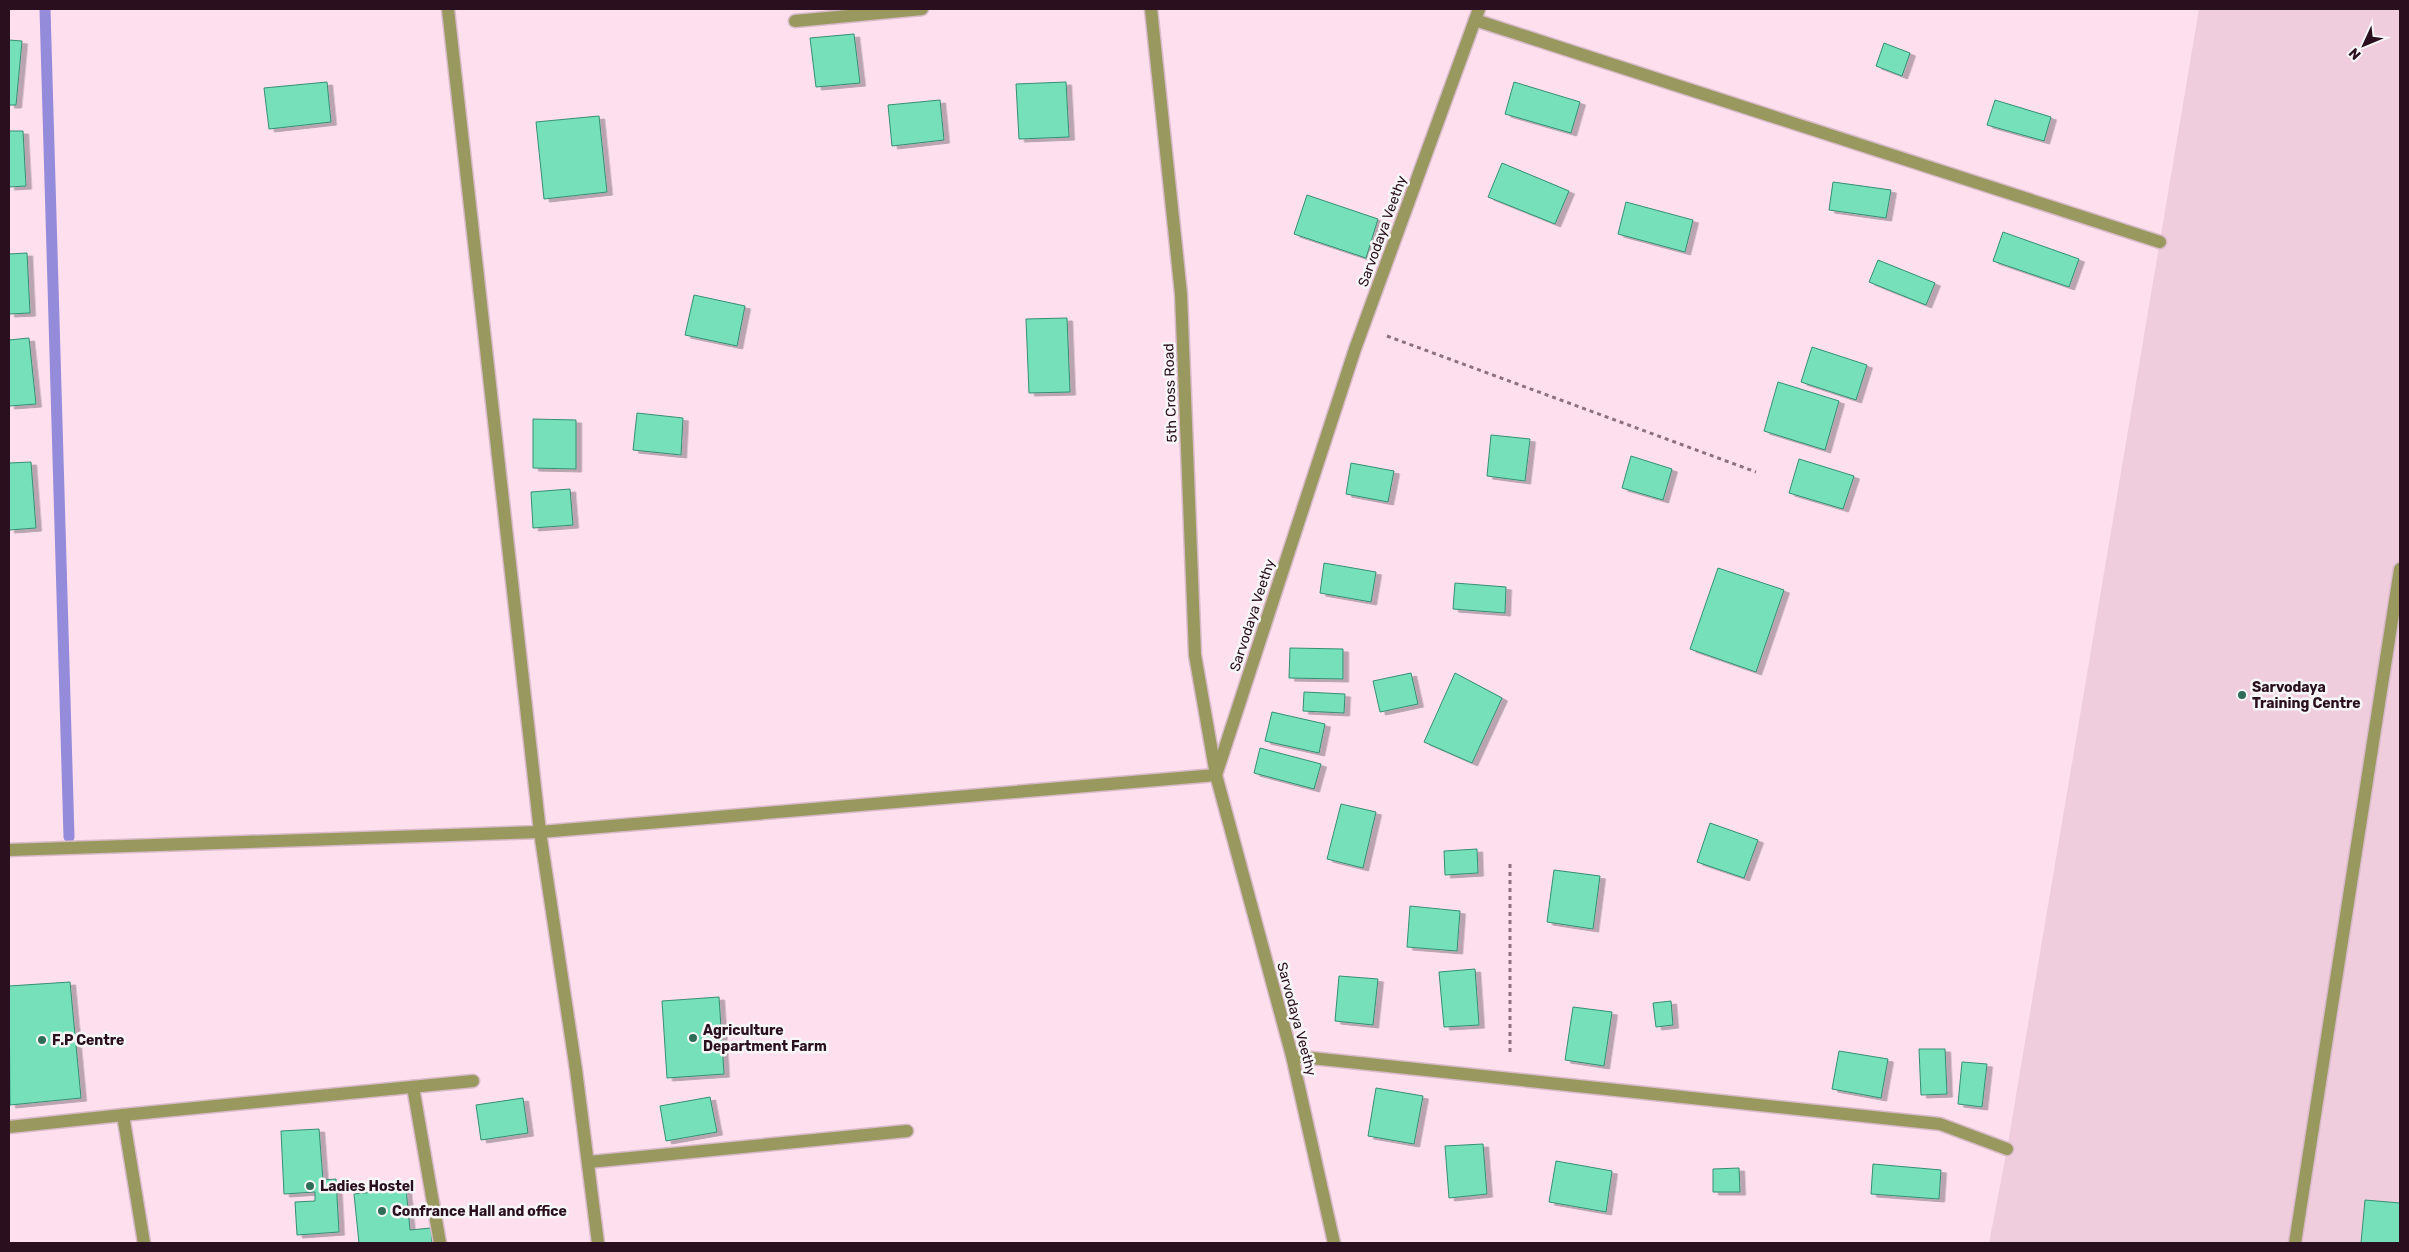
<svg xmlns="http://www.w3.org/2000/svg" width="2409" height="1252" viewBox="0 0 2409 1252" font-family="Rubik,sans-serif">
<defs>
<filter id="shadow"><feDropShadow dx="5.5" dy="3" stdDeviation="0" flood-color="#0004"/></filter>
</defs>
<rect width="100%" height="100%" fill="#fedfee"/>
<polygon fill="#efcddd" points="2199,9 2400,9 2400,1243 1989,1243 2007,1149"/>
<g fill="none" stroke-linecap="round" stroke-linejoin="round">
<polyline stroke="#948bda" stroke-width="11" points="45,9 69,837"/>
</g>
<g fill="#74e0ba" stroke="#358f72" filter="url(#shadow)">
<polygon points="854,34 860,83 816,87 810,38"/>
<polygon points="9,40 22,41 16,105 9,105"/>
<polygon points="1884,43 1910,53 1902,76 1876,66"/>
<polygon points="327,82 331,122 269,129 264,88"/>
<polygon points="1066,82 1069,137 1019,139 1016,84"/>
<polygon points="1514,82 1580,102 1571,133 1505,114"/>
<polygon points="940,100 944,140 892,146 888,105"/>
<polygon points="1995,100 2051,117 2044,141 1987,125"/>
<polygon points="599,116 607,192 544,199 536,122"/>
<polygon points="9,131 23,131 26,186 9,187"/>
<polygon points="1502,163 1569,191 1555,224 1488,197"/>
<polygon points="1833,182 1891,190 1886,218 1829,210"/>
<polygon points="1307,195 1378,219 1366,258 1294,234"/>
<polygon points="1626,202 1693,220 1685,252 1618,234"/>
<polygon points="2003,232 2079,259 2069,287 1993,261"/>
<polygon points="27,253 30,313 9,314 9,254"/>
<polygon points="1878,260 1935,283 1926,305 1869,282"/>
<polygon points="694,295 745,306 737,346 685,335"/>
<polygon points="1067,318 1070,392 1029,393 1026,319"/>
<polygon points="29,338 36,404 9,406 9,340"/>
<polygon points="1812,347 1867,365 1856,400 1801,382"/>
<polygon points="1778,382 1839,401 1825,450 1764,431"/>
<polygon points="637,413 683,418 681,455 633,450"/>
<polygon points="533,419 576,420 576,469 533,468"/>
<polygon points="1491,435 1530,439 1525,481 1487,476"/>
<polygon points="1631,456 1672,469 1663,500 1622,488"/>
<polygon points="1799,459 1854,476 1843,509 1789,493"/>
<polygon points="31,462 36,528 9,530 9,463"/>
<polygon points="1351,463 1394,471 1388,502 1346,494"/>
<polygon points="570,489 573,525 533,528 531,492"/>
<polygon points="1324,563 1376,572 1371,602 1320,593"/>
<polygon points="1718,568 1784,590 1756,672 1690,649"/>
<polygon points="1455,583 1506,587 1505,613 1453,609"/>
<polygon points="1290,648 1343,649 1343,679 1289,678"/>
<polygon points="1411,673 1418,704 1380,712 1373,681"/>
<polygon points="1455,673 1502,698 1472,763 1424,742"/>
<polygon points="1304,692 1345,694 1344,713 1303,711"/>
<polygon points="1272,712 1325,724 1319,753 1265,741"/>
<polygon points="1260,748 1321,764 1314,789 1254,773"/>
<polygon points="1341,804 1376,812 1363,868 1327,859"/>
<polygon points="1710,823 1758,840 1744,878 1697,862"/>
<polygon points="1477,849 1478,873 1445,875 1444,851"/>
<polygon points="1554,870 1600,876 1593,929 1547,922"/>
<polygon points="1410,906 1460,911 1457,951 1407,947"/>
<polygon points="1475,969 1479,1025 1444,1027 1439,972"/>
<polygon points="1339,976 1378,979 1373,1025 1335,1021"/>
<polygon points="70,982 81,1098 10,1105 9,986"/>
<polygon points="719,997 724,1074 667,1078 662,1001"/>
<polygon points="1671,1001 1673,1025 1656,1027 1653,1003"/>
<polygon points="1573,1007 1612,1012 1604,1066 1565,1060"/>
<polygon points="1919,1049 1945,1049 1947,1094 1921,1095"/>
<polygon points="1839,1051 1888,1059 1881,1098 1832,1089"/>
<polygon points="1962,1062 1987,1064 1982,1107 1958,1104"/>
<polygon points="1376,1088 1423,1096 1414,1144 1368,1136"/>
<polygon points="710,1097 717,1132 666,1141 660,1106"/>
<polygon points="523,1098 528,1133 481,1140 476,1105"/>
<polygon points="319,1129 323,1180 336,1179 339,1232 297,1235 295,1202 315,1201 315,1192 284,1194 281,1131"/>
<polygon points="1483,1144 1487,1194 1449,1198 1445,1146"/>
<polygon points="1556,1161 1612,1171 1606,1212 1549,1202"/>
<polygon points="1873,1164 1941,1170 1939,1199 1871,1194"/>
<polygon points="1739,1168 1740,1192 1713,1192 1713,1169"/>
<polygon points="406,1189 410,1230 431,1228 432,1243 359,1243 354,1194"/>
<polygon points="2365,1200 2400,1203 2400,1243 2361,1243"/>
</g>
<g fill="none" stroke-linecap="round" stroke-linejoin="round">
<defs>
<g id="minor">
<polyline points="1475,20 2160,242"/>
<polyline points="795,21 922,9"/>
<polyline points="9,850 540,832 448,9"/>
<polyline points="1292,1056 1940,1124 2007,1149"/>
<polyline points="413,1087 440,1243"/>
<polyline points="123,1115 473,1081"/>
<polyline points="9,1127 123,1115 144,1243"/>
<polyline points="589,1162 907,1131"/>
<polyline points="598,1243 576,1070 540,832 1216,775 1195,655 1181,294 1151,9"/>
<polyline points="1334,1243 1292,1056 1216,775 1355,349 1479,9"/>
<polyline points="2295,1243 2400,569"/>
</g>
</defs>
<use href="#minor" stroke="#d8bac9" stroke-width="15"/>
<g stroke="#8d717f" stroke-width="3" stroke-dasharray="4 4" stroke-linecap="butt">
<polyline points="1387,336 1756,472"/>
<polyline points="1510,1052 1510,860"/>
</g>
<use href="#minor" stroke="#99995f" stroke-width="12"/>
</g>
<g fill="#306d58" stroke="#f6f6f6" stroke-width="2">
<circle cx="2242" cy="695" r="5"/>
<circle cx="693" cy="1038" r="5"/>
<circle cx="42" cy="1040" r="5"/>
<circle cx="310" cy="1186" r="5"/>
<circle cx="382" cy="1211" r="5"/>
</g>
<g text-anchor="middle" stroke-width="5" stroke-linejoin="round" paint-order="stroke">
<g font-size="14" fill="#2a101e" stroke="#f6f6f6">
<text transform="translate(1382 231) rotate(-70)" y="5">Sarvodaya Veethy</text>
<text transform="translate(1170 393) rotate(-92)" y="5">5th Cross Road</text>
<text transform="translate(1252 615) rotate(-72)" y="5">Sarvodaya Veethy</text>
<text transform="translate(1297 1019) rotate(75)" y="5">Sarvodaya Veethy</text>
</g>
<g font-size="14" font-weight="bold" fill="#2a101e" stroke="#f6f6f6" text-anchor="start">
<text x="2252" y="692">Sarvodaya<tspan x="2252" dy="16">Training Centre</tspan></text>
<text x="703" y="1035">Agriculture<tspan x="703" dy="16">Department Farm</tspan></text>
<text x="52" y="1045">F.P Centre</text>
<text x="320" y="1191">Ladies Hostel</text>
<text x="392" y="1216">Confrance Hall and office</text>
</g>
</g>
<rect width="2409" height="1252" fill="none" stroke="#2a101e" stroke-width="20"/>
<g transform="translate(2364 45) rotate(226)" stroke="#f6f6f6" stroke-width="4" paint-order="stroke">
<path d="M0-4L9 19L0 12L-9 19Z" fill="#2a101e"/>
<text y="-8" font-size="14" font-weight="bold" text-anchor="middle" fill="#2a101e">N</text>
</g>
</svg>
